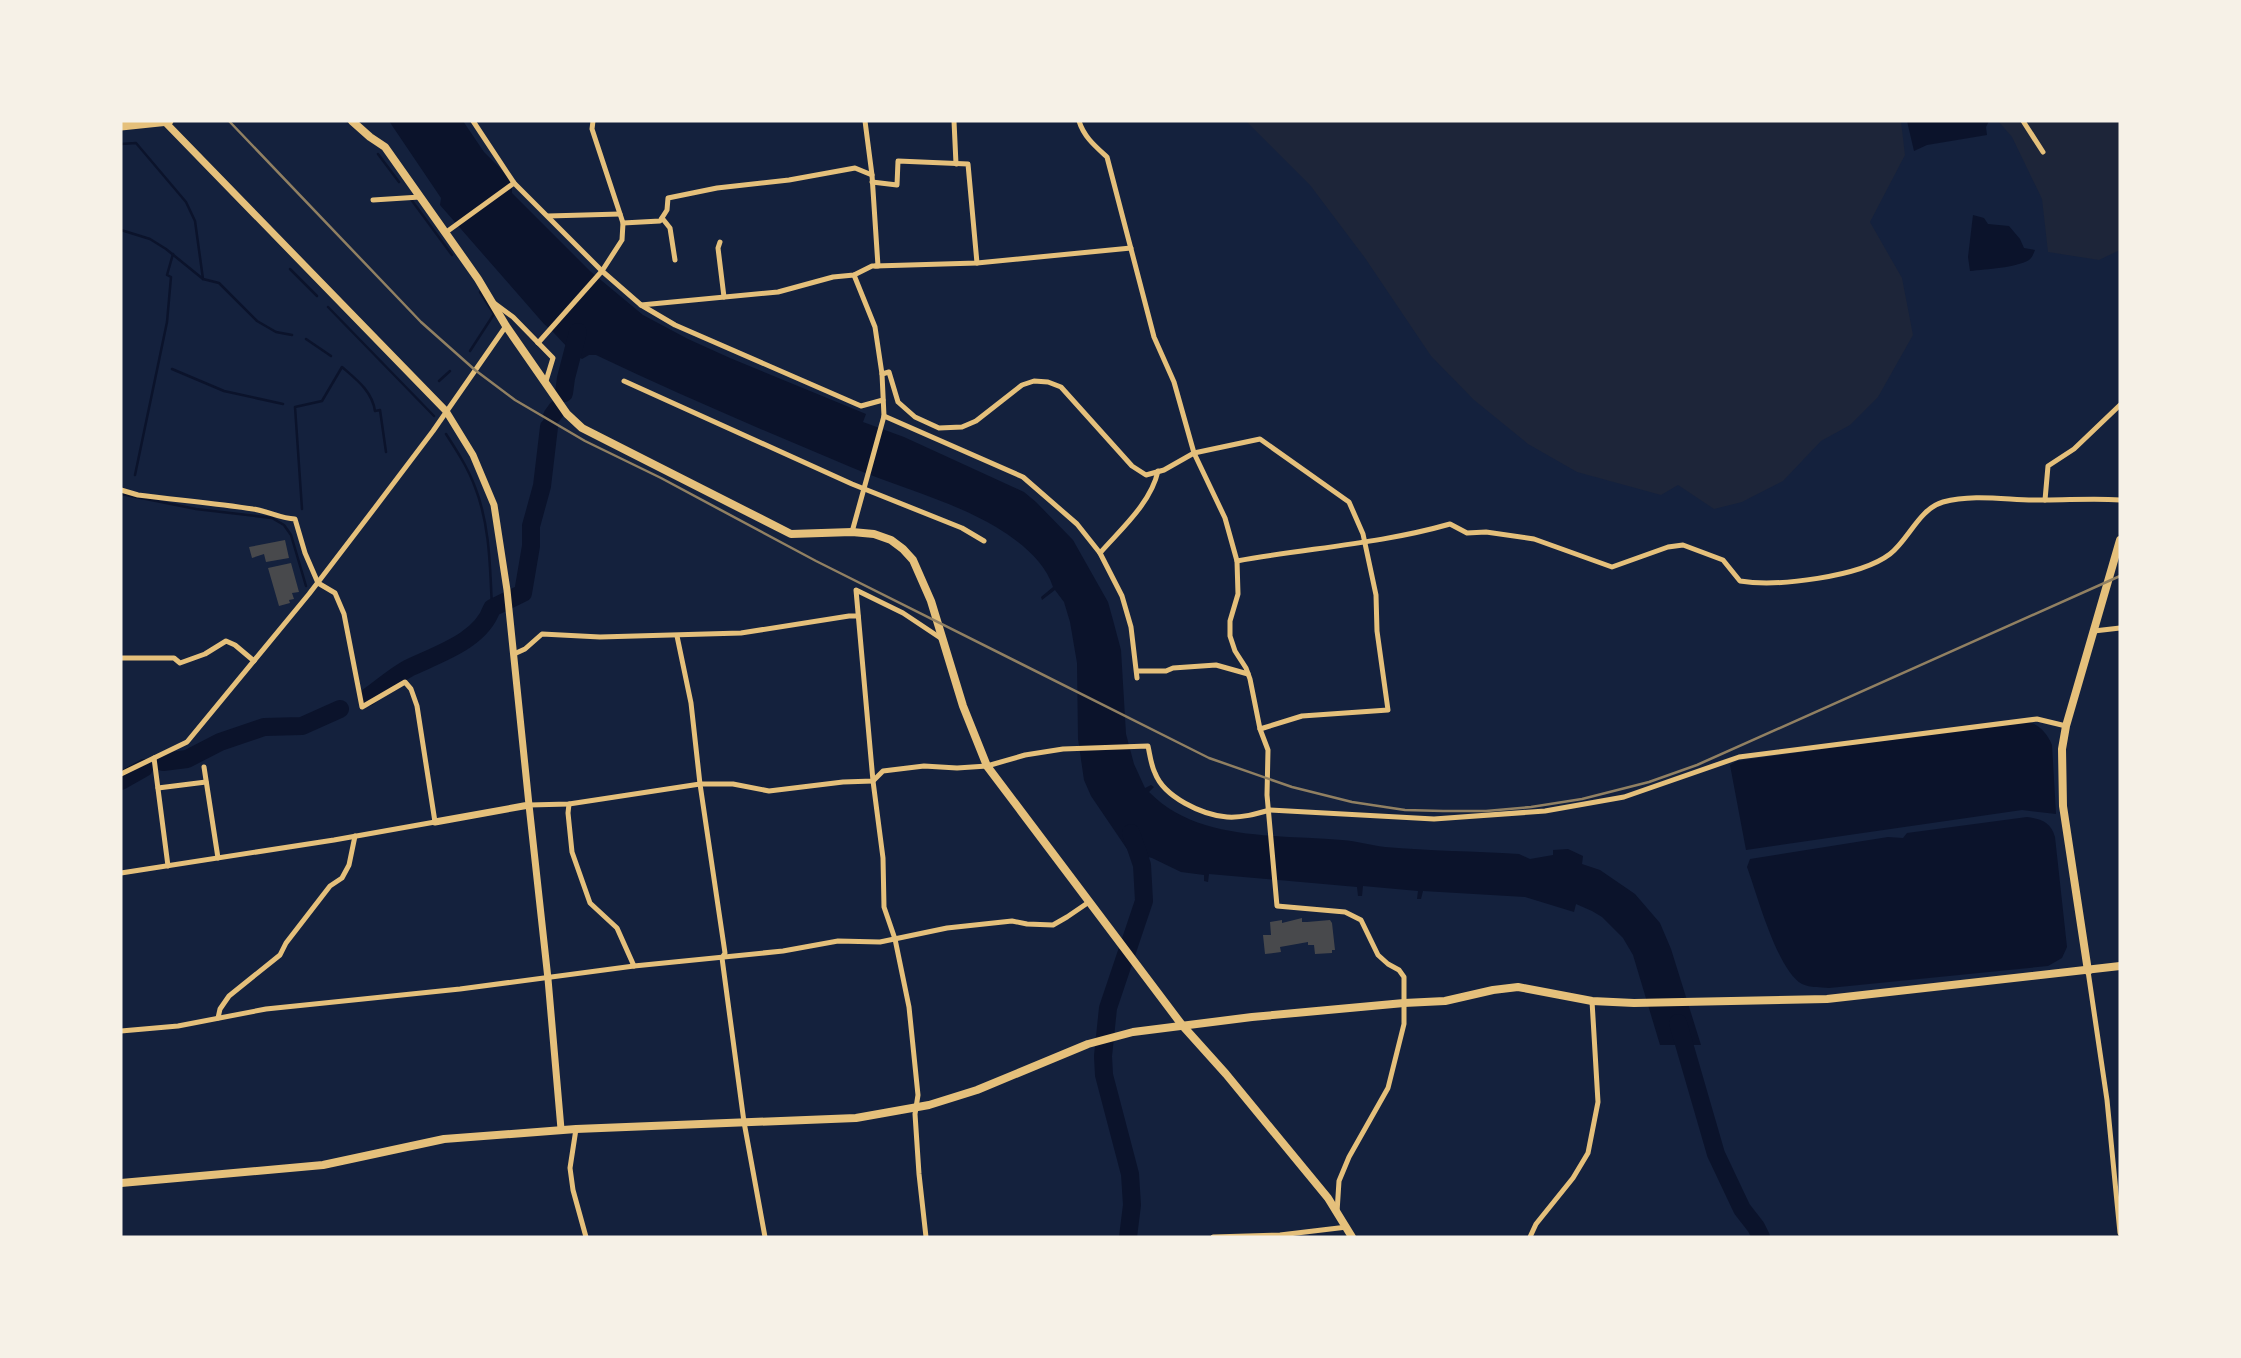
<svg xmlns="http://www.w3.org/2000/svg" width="2241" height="1358" viewBox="0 0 2241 1358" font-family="'Fira Sans Condensed',sans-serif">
<rect width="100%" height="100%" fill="#14213d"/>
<g fill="#1d2539">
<polygon points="1246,121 1901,121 1905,155 1870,222 1902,278 1913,335 1878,397 1850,425 1821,441 1783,481 1742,502 1714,509 1678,485 1661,495 1577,472 1528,444 1474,400 1431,356 1365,258 1310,185"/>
<polygon points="1998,121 2120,121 2120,250 2099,260 2048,252 2042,199 2012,137"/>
</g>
<g fill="#0b132b">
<path d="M389 121H463L484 152 512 180V193L590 271 643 315 688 339 730 358 866 414 863 422 904 437 1024 492 1036 502 1073 540 1108 602 1113 620 1121 650 1126 734 1134 764 1145 788 1151 785 1154 787 1149 792C1198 842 1278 834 1342 840 1357 841 1370 845 1385 847 1429 851 1474 851 1519 854L1530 859 1553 855V850L1568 849 1583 856 1582 864 1600 870 1635 894 1660 923 1671 949 1701 1045H1660L1633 955 1623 938 1602 917 1592 911 1576 904 1574 912 1525 897 1423 891 1421 899H1417L1418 891 1363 886 1362 896H1358L1357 887 1209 874 1208 882 1204 881V875L1181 872 1152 858 1129 852 1091 796 1084 780 1078 739 1077 663 1070 622 1064 602 1055 590 1042 600 1041 597 1053 587C1045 561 1019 541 996 527 952 501 901 488 853 468 767 432 680 395 596 355H589L582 359C567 350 558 335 544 324L440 205 441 198Z"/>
<polygon points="1907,121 1989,121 1986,127 1987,135 1927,145 1914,151"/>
<path d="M1973 215 1984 218 1988 224 2009 226 2020 239 2024 248 2035 250C2033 254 2033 257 2029 260 2015 268 1987 269 1970 271L1968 257Z"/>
<path d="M2028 721C2040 726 2047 733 2052 745L2056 814 2022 810 1746 850 1730 765 1737 761Z"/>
<path d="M2027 817C2041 819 2051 822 2055 837L2067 947 2062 958 2048 966 1829 988C1820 987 1811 988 1802 984 1777 970 1757 894 1747 867L1750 859 1888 837 1903 838 1907 833Z"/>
</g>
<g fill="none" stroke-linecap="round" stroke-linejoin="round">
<g stroke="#0b132b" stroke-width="2.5">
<polyline points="121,144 136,143 186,202 195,221 203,279"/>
<polyline points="378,154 399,182"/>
<polyline points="410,198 452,255"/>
<polyline points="121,230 150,239 166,249 203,279 219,283 257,321 276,332 292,335"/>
<polyline points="290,269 317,296"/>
<polyline points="328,307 434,416"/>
<polyline points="306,339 331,356"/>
<polyline points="470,351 494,314 480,292"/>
<polyline points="172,369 224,391 283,404"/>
<polyline points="439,381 450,371"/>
<path d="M446 434C457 451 468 468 475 487 490 525 490 568 492 608"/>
<polyline points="135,475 167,322 171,277 167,275 173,254"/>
<polyline points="121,494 196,509 272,518 284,525 291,535 306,586"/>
<path d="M302 509 295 407 322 401 342 367C357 380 372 391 375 411L380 410 386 452"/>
</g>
<g stroke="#0b132b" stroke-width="18">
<polyline points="564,393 566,378 578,332"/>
<polyline points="552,416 557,409"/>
<path d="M368 697C381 688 394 676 409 668 438 654 481 641 492 608L523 593 531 546V526L542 486 549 427"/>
<polyline points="163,762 187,759 220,742 264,727 302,726 340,709"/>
<polyline points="121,781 144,768"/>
<polyline points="1678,1023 1716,1154 1742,1209 1756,1227 1761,1237"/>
<polyline points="1128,1237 1132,1205 1130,1174 1104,1075 1103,1056 1108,1008 1144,901 1142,865 1131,833"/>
</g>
</g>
<g fill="#48494c">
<polygon points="285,540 289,558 266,562 264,554 252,558 249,547"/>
<polygon points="291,563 299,592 292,593 294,599 289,600 290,603 279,606 268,568"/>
<polygon points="1302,918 1302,922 1307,922 1330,920 1332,923 1335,950 1332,950 1332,953 1315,954 1314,945 1308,945 1308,942 1280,947 1281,952 1265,954 1263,935 1271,935 1270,922 1282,920 1282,923"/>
</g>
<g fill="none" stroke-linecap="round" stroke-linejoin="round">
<g stroke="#e5c07b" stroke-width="5">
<polyline points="473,121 514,183 602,271 641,305 778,292 833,277 854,275 872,266 878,266 872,175 865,121"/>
<polyline points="954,121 956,164"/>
<path d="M1079 121C1084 137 1095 146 1107 157L1154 337 1174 382 1194 453 1225 518 1237 561 1238 594 1230 621V636L1235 651 1246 668 1250 679 1260 729 1268 750 1267 795 1277 906 1345 912 1361 920 1378 955 1388 964 1399 970 1404 977V1024L1388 1088 1349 1157 1339 1181 1337 1212"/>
<polyline points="2023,121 2043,152"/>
<polyline points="872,182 897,185 898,161 968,164 977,263"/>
<polyline points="373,200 420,197"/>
<polyline points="548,216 620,214"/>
<polyline points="662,218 670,228 675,260"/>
<polyline points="623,223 660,221 667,210 668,198 717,188 789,180 855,168 872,175"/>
<polyline points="445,233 514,183"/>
<polyline points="720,242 718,248 724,297"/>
<polyline points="875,266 977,263 1131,248"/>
<polyline points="494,303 513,317 553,358 546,381"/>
<polyline points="641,305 675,325 861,406 883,400"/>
<polyline points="538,343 602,271 622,240 623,223 592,129 593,121"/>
<polyline points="882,374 889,372 898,402 915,417 939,428 962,427 976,421 1022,385 1034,381 1048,382 1061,387 1132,466 1146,475 1164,470 1194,453 1260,439 1349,502 1363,534 1376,595 1377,631 1388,710 1302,716 1260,729"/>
<polyline points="624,381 852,484 962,528 984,541"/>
<polyline points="884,416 1023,477 1077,524 1100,553 1122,596 1131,627 1137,678"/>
<path d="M121 490 138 495C177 500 215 503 253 509 268 511 281 519 295 519L305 553 318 583 335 593 344 614 362 707 405 682 411 689 417 706 435 822 334 840 121 873"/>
<polyline points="2045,500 2048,466 2074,449 2120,405"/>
<polyline points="852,532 884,416 882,374 875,327 854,275"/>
<path d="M1100 553C1121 529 1151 503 1158 471"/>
<path d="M1237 561C1308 548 1380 544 1450 524L1467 533 1486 532 1534 539 1612 567 1668 547 1683 545 1723 560 1740 581C1777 587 1860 577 1890 554 1909 539 1919 509 1943 502 1976 493 2012 501 2045 500 2070 500 2095 498 2120 500"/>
<polyline points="2094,631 2120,628"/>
<polyline points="677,636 691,703 700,784 725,953 722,958 744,1122 765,1237"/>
<polyline points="514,654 525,649 542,634 600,637 741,633 849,616 858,616"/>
<polyline points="121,658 174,658 180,663 205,654 226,641 235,645 254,661"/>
<polyline points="1137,671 1166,671 1173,668 1216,665 1248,674"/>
<polyline points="154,758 168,866"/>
<polyline points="204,767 218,858"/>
<polyline points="121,774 187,742 309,594 374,509 433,431 506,326"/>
<polyline points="158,788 206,782"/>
<polyline points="569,804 568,813 572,852 590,903 617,928 634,966"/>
<path d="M529 805 569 804 700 784H733L769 791 843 782 873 781 883 771 924 766 957 768 987 766 1025 755 1063 749 1148 746C1150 755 1151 765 1155 773 1164 797 1202 815 1227 817 1242 818 1256 814 1270 810L1434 819 1545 811 1624 797 1739 757 2037 719 2066 726"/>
<polyline points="2088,971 2107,1100 2120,1233"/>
<polyline points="218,1018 220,1009 229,996 280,955 286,943 330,886 342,878 349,865 355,836"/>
<polyline points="121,1031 178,1026 266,1009 460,989 634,966 783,951 838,941 880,942 947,928 1012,921 1027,924 1053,925 1067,917 1089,902"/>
<polyline points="576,1129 570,1168 573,1190 586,1237"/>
<polyline points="926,1237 919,1174 915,1114 918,1095 909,1007 895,939 884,907 883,858 873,781 856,590 903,613 942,639"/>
<polyline points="1213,1237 1280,1235 1347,1227"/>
<polyline points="1530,1237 1536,1224 1573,1178 1588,1153 1598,1102 1592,1001"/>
</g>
<g stroke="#e5c07b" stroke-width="7">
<polyline points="164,121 446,411 473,455 494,505 507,590 529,805 435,822"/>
<polyline points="529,805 548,979 561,1129"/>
</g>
<g stroke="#e5c07b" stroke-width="8">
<polyline points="352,121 370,137 385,147 478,279 506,326 567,414 582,428 791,534 852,532 874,534 891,540 903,549 913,560 931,601 963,706 987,766 1182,1025 1226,1074 1328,1198 1352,1237"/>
<polyline points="2088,971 2063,806 2062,749 2066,726 2120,540"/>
<polyline points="121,1183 323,1165 444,1139 576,1129 856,1118 929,1105 977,1090 1088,1044 1133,1032 1252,1017 1404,1003 1445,1001 1493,990 1518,987 1592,1001 1634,1003 1827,999 2120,966"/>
</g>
<polyline stroke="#e5c07b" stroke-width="9" points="121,126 169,121"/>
<polyline stroke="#918062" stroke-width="2.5" points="229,121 421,322 475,370 515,400 585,441 661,478 816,561 1209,758 1292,787 1352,802 1405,810 1443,811 1486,811 1531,807 1582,799 1649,782 1697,765 2120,576"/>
</g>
<rect width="2241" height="1358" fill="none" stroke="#f6f1e7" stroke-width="245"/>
</svg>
